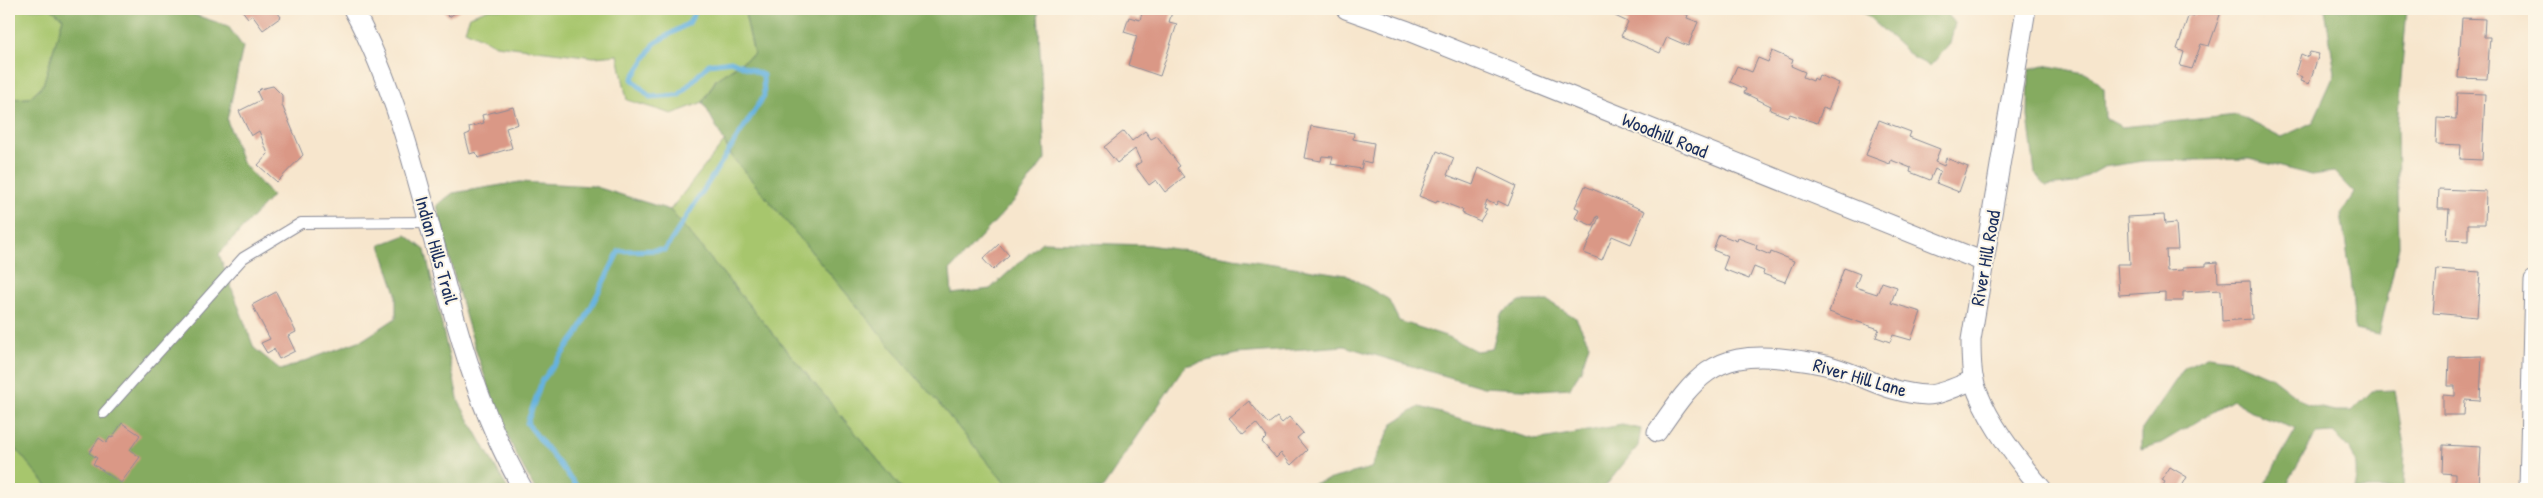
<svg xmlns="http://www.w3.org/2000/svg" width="2543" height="498" viewBox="0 0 2543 498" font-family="'Patrick Hand',sans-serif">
<rect width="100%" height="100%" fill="#fcf5e5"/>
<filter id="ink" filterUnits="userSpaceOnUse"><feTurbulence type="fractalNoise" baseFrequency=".02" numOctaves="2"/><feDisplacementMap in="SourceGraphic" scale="10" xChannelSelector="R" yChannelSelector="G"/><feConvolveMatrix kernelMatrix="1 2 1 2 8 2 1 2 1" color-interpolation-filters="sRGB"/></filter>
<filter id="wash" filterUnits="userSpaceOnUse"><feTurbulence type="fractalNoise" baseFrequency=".0096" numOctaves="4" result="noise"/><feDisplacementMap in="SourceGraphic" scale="20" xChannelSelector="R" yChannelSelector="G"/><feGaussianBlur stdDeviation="1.12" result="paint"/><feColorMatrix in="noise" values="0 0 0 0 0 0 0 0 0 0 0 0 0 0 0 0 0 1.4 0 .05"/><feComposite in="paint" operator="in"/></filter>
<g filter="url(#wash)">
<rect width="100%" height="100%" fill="#f7e6cd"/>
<g fill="#a7c66d" stroke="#617a66">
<polygon points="9,9 51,9 63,18 43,85 29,98 9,99"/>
<polygon points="489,9 744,9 754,54 716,79 703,102 672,114 627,100 618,55 594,57 496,45 465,30 470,16"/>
<polygon points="724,142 733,158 1010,489 902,489 670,210"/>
<polygon points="9,441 50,489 9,489"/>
</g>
<g fill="#85ab60" stroke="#506d5f">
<polygon points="51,9 177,9 228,26 243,47 227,120 242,162 272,196 219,254 254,348 281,370 364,339 396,318 396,293 380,245 406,235 425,250 459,402 508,489 50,489 9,441 9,99 29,98 43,85 63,18"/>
<polygon points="744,9 1038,9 1045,159 1015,200 950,270 952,294 990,289 1042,242 1149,245 1346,275 1388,299 1399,321 1449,337 1476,351 1492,349 1501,314 1520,301 1548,301 1576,318 1589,344 1581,370 1570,388 1540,390 1483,387 1344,346 1237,354 1185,366 1102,489 1010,489 733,158 703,102 716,80 754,54"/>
<polygon points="1860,9 1943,9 1955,23 1950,44 1930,66 1914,58"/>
<polygon points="2325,9 2407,9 2397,126 2399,246 2379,335 2355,330 2351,277 2341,214 2354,193 2334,172 2312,175 2249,159 2144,161 2104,167 2075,183 2046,186 2035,174 2028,116 2029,69 2044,65 2089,74 2104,89 2105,118 2122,127 2237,115 2282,137 2313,122 2335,73"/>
<path d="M520 182 593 186 670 210 902 489H535C526 472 516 456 509 439 478 368 454 281 437 205L453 193Z"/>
<path d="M2209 356 2229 359 2271 377 2307 405 2335 411H2352L2372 391 2395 390 2405 452 2403 489H2354C2360 461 2354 451 2333 433L2316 434 2284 489H2262L2296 429 2262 417 2233 400 2161 443 2141 449V431L2185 367Z"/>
<polygon points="1419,407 1536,440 1622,425 1641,429 1638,446 1603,489 1294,489 1371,468 1393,423"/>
</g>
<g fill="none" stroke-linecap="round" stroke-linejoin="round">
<polyline stroke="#66b2df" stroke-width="5" points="579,489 527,423 542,381 578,333 619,251 665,250 764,96 763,75 731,61 709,64 679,95 650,97 632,79 655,43 689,23 697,9"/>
</g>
<g id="blocks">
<g fill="#da9886">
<polygon points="241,9 275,9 281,17 263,30 252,15 248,18"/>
<polygon points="442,9 461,9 449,17"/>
<polygon points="1143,9 1173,9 1169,22 1177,24 1160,76 1128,65 1137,36 1124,32 1129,17 1140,20"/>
<polygon points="1618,9 1678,9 1678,11 1688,15 1687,18 1698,22 1688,46 1667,37 1660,53 1621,36 1628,22 1615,16"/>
<polygon points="2190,9 2222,9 2209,46 2201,44 2192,69 2180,66 2184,52 2177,49 2189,14 2194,16 2196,11"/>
<polygon points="2462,18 2485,19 2484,37 2490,37 2487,79 2458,78"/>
<polygon points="1772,51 1793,60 1791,66 1805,72 1803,77 1813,81 1814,78 1817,80 1819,75 1839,83 1828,110 1823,108 1817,123 1790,114 1788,117 1770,110 1771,106 1744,93 1746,89 1730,82 1737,66 1752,72 1758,58 1768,62"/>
<polygon points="2310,52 2319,54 2309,84 2300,81 2302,77 2295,74 2301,54 2308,57"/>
<polygon points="273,86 282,95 282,105 303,155 277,182 258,165 268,154 259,131 251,136 239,111 261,100 257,92 260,89"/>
<polygon points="2457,93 2485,94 2482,160 2460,159 2461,145 2436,144 2437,118 2456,119"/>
<polygon points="513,107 518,124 506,128 512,148 478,158 476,152 470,154 465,135 470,133 469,127 484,123 482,115"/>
<polygon points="1879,120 1911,132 1909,137 1940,149 1935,162 1944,166 1946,158 1968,167 1959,192 1936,183 1940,172 1935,169 1930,180 1910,172 1911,168 1891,160 1890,164 1866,155"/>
<polygon points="1311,126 1354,133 1353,139 1374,143 1371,163 1363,161 1361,169 1331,164 1333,157 1322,156 1321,161 1305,158"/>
<polygon points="1124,131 1132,141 1145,131 1151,139 1157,136 1180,166 1177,168 1184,177 1165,192 1156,180 1149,185 1135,166 1141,162 1135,149 1117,163 1104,147"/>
<polygon points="1437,151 1454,158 1447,175 1473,185 1479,168 1516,186 1508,206 1498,201 1496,205 1487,201 1484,209 1487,210 1480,221 1462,213 1463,210 1437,200 1436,203 1419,196"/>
<polygon points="1585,186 1645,211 1631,244 1612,236 1602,260 1584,253 1599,217 1597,216 1593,226 1575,218 1579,209 1575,207"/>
<polygon points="2439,189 2486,191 2485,224 2468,224 2468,241 2447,240 2449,209 2438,209"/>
<polygon points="2164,215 2165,224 2176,223 2178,250 2166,250 2167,271 2183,270 2183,267 2206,266 2206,263 2217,262 2218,282 2250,281 2252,319 2222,321 2221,290 2183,292 2183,301 2165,301 2165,292 2119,295 2117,264 2130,264 2128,217"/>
<polygon points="1719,234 1737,241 1738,238 1757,245 1756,249 1770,255 1771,252 1794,261 1785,282 1763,274 1764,271 1754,267 1749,279 1723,269 1728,256 1713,250"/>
<polygon points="999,244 1009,255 993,270 983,259"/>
<polygon points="1844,268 1860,274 1855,287 1877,294 1882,282 1897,287 1891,303 1921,312 1911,340 1893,335 1890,342 1876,337 1879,329 1829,312"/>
<polygon points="2437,269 2480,272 2477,317 2433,313"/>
<polygon points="276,292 296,332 288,336 295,351 279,359 274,349 267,353 261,343 270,339 252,305"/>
<polygon points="2482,356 2480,401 2465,400 2464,415 2443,415 2443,395 2455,396 2455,386 2448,386 2449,357"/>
<polygon points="1249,401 1268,424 1277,417 1282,423 1289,417 1303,433 1297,438 1307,450 1291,465 1281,453 1276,458 1262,442 1267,437 1256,423 1243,434 1229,418"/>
<polygon points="122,423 140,435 130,450 140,457 121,483 93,464 97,458 89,453 99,438 106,443 110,437 112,438"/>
<polygon points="2443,445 2481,447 2479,488 2455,489 2455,474 2442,473"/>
<polygon points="2170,467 2187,477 2181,488 2183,489 2161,489 2165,482 2162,480"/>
</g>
</g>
</g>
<g filter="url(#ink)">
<use href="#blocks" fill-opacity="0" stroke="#898a96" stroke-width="1"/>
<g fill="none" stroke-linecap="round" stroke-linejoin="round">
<defs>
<polyline id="service" points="104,413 243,258 301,223 429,222"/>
<g id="minor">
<path d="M353 9C434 160 437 340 523 489"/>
<polyline points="1346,9 1408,31 1984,262"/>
<path d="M2026 9 1971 340C1971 354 1971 369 1974 382 1985 418 2018 461 2042 489"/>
<path d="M1657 432C1693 380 1711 351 1780 358 1798 360 1816 362 1833 367 1867 377 1888 393 1927 395 1941 395 1960 385 1974 380"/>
<polyline points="2529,489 2534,280"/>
</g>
</defs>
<use href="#service" stroke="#898a96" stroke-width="12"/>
<use href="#minor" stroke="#898a96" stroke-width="21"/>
<use href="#service" stroke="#fff" stroke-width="10"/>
<use href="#minor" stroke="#fff" stroke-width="19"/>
</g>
</g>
<g text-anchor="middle" stroke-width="4" stroke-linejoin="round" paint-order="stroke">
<g font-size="19" fill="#1b2f5e" stroke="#fcf5e5">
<text transform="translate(1665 135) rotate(22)" y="7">Woodhill Road</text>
<text transform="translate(437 250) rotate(74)" y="7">Indian Hills Trail</text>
<text transform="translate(1985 258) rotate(-80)" y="7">River Hill Road</text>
<text transform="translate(1860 377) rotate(16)" y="7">River Hill Lane</text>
</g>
</g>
<rect width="2543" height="498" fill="none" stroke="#fcf5e5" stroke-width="30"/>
</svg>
